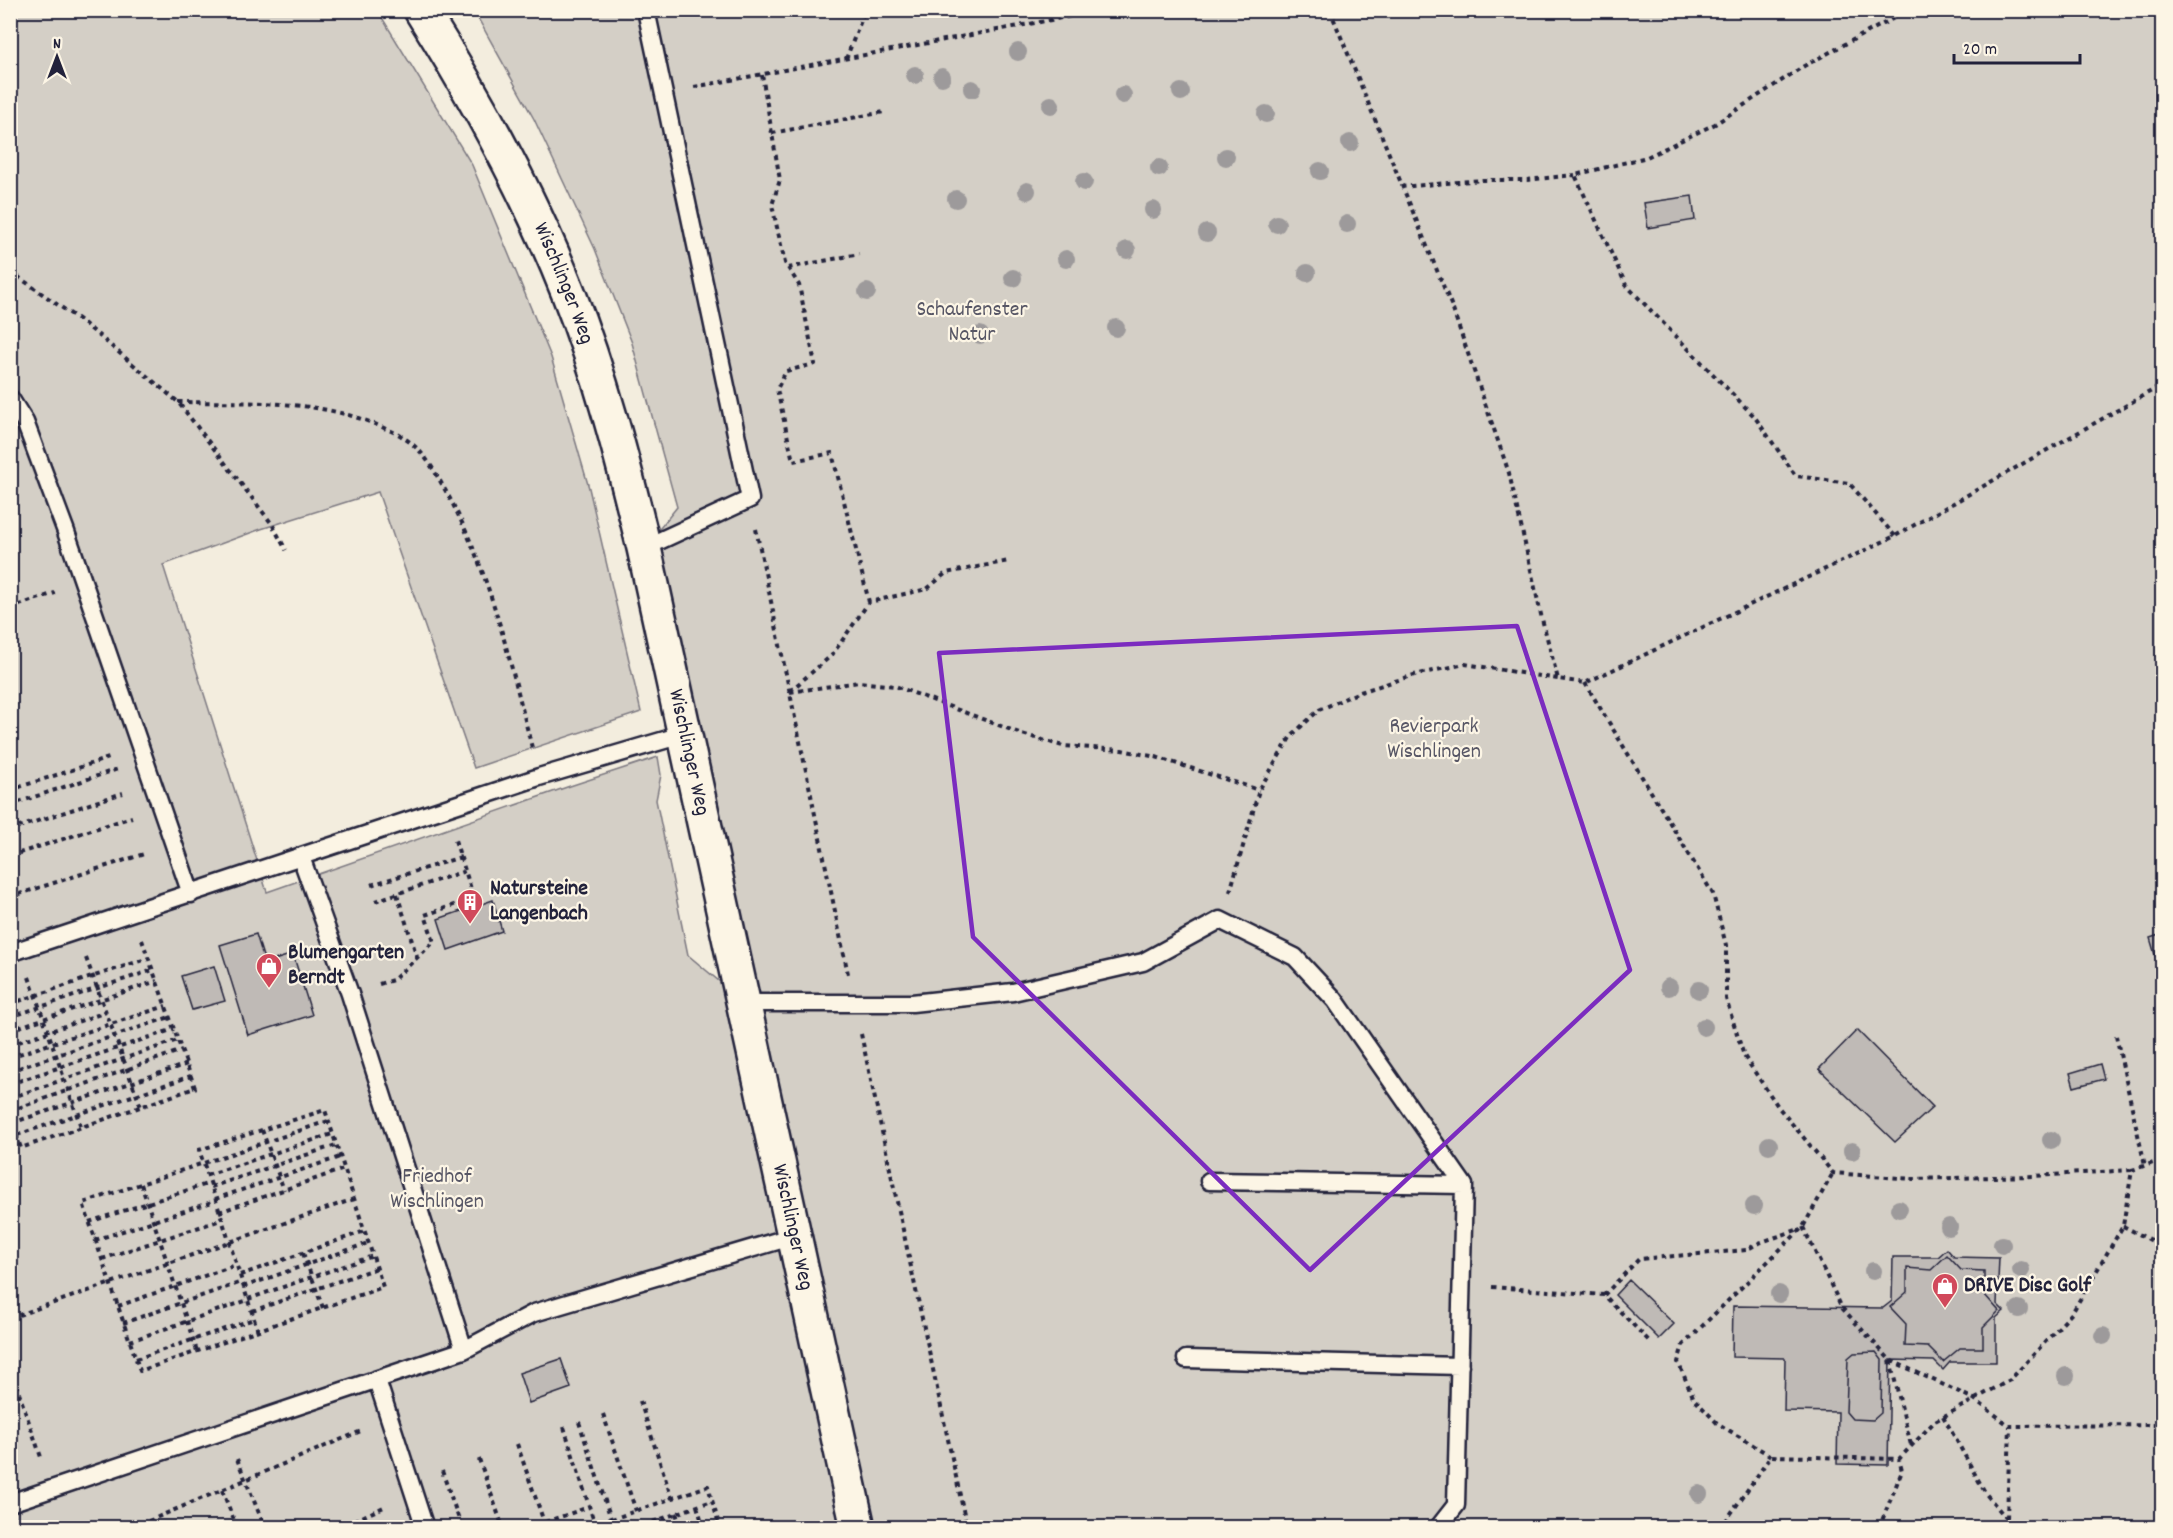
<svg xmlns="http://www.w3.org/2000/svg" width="2173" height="1538" font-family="Dekko,sans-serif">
<rect width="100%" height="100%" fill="#f3edde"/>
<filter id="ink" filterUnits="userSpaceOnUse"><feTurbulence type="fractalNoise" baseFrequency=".0167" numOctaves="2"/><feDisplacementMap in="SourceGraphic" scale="12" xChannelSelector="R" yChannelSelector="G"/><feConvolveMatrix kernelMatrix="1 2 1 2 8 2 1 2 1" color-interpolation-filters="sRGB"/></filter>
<g filter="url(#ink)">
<!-- green -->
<path fill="#d4cfc6" stroke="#7b7880" stroke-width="1.5" d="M10,11H378L472,165L551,357L589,488L641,712L474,768L378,492L261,529L163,565L267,892L570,786L658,757L661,775L656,800L688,955L744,1002L644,548L677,507L632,343L595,249L534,119L474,11H2162V1527H11Z"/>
<!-- building -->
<path fill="#bfbab6" stroke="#22223b" stroke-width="1.5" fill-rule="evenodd" d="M1692,196L1695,220L1648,228L1644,203Z
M493,900L502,931L448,950L438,919Z
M256,934L265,963L293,954L312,1015L248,1035L220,945Z
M2162,934V978L2150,938Z
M214,966L225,1001L192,1010L181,976Z
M1857,1030L1933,1107L1895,1142L1819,1069Z
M2100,1064L2104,1079L2074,1087L2070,1073Z
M1947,1249L1954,1257L1999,1258L1997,1304L2004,1311L1996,1318V1362H1950L1943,1370L1934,1361L1890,1360L1888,1465L1837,1464L1838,1412L1784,1411L1785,1358L1732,1357L1733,1306L1883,1308L1892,1301L1893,1257H1938ZM1947,1255L1961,1270L1984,1271V1294L1999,1311L1983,1327V1348H1960L1943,1362L1928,1347L1905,1346L1906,1324L1890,1307L1907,1292V1268L1931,1270ZM1876,1352L1882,1360L1881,1413L1873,1420L1852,1419L1846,1412L1848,1358L1854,1353Z
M1947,1255L1961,1270L1984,1271V1294L1999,1311L1983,1327V1348H1960L1943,1362L1928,1347L1905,1346L1906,1324L1890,1307L1907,1292V1268L1931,1270Z
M1629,1280L1674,1324L1659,1339L1615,1295Z
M1876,1352L1882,1360L1881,1413L1873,1420L1852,1419L1846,1412L1848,1358L1854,1353Z
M561,1359L571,1388L529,1403L519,1373Z"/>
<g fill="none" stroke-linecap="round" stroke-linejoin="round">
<!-- service casing -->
<g stroke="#22223b" stroke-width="21">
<path id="service" d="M10,398L25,422L65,529L191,894
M644,548L750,499L646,10
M301,857L350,994L464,1350
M10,953L539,777L685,734
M745,1003H912L1013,992L1143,962L1220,920L1295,957L1335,1000L1464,1185L1209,1181
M1186,1359L1460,1366
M377,1380L425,1528
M10,1503L464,1350L534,1313L794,1236
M1438,1528L1456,1505L1464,1185"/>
</g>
<!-- minor casing -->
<g stroke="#22223b" stroke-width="38">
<g id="minor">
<path id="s1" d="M421,10C478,101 529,193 568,292C601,375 623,461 644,548L858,1528"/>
</g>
</g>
<!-- path -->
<path stroke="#22223b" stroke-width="4" stroke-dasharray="4.5 4.5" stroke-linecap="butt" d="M1330,10L1452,307L1509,473L1542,619L1558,679L1585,683L1895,536L2162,385
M846,59L865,10
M762,75L780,180L772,205L785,263L799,285L815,364L786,371L777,389L793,461L832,453L869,602
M694,87L1104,10
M772,133L884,112
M1401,187L1482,180H1527L1575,175
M788,268L859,254
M10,271L85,324L178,402L272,524L286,550
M178,402C249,403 318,398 384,428C390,431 398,433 404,438C425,451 436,474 448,495C491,574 510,661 532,748
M756,529L848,974
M1895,536L1849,483L1796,476L1754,416L1626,285L1575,175L1647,157L1715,124L1804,66L1909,10
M10,608L55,593
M1585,683L1713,894L1726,945V999L1744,1056L1779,1108L1833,1173L1913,1179L2034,1176L2132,1170
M790,691L832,655L869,602L927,589L946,573L1009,561
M790,692L859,682L895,686L1022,734L1063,746L1122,750L1156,757L1259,790
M10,790L112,757
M10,805L118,769
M10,830L123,793
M10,856L132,817
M371,885L461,857
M1230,892L1259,790L1291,736L1319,710L1357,693L1414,675L1465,664L1558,679
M397,894L417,957
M10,897L144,854
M375,901L465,871
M86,958L141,1107
M29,977L81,1127
M379,984L393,980L434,942L425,915L474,898L454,837
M10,1004L149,958
M10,1017L153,970
M10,1030L157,981
M861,1034L967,1528
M2116,1036L2145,1166
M10,1045L106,1012
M10,1057L166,1006
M10,1071L170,1017
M10,1084L174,1029
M10,1098L178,1040
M10,1111L182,1050
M10,1118L21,1148L195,1088L142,940
M12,1123L187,1064
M262,1130L284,1190
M17,1135L191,1076
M10,1146L20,1143
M207,1175L332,1134
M141,1184L197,1351
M211,1187L336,1145
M215,1199L340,1157
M219,1212L344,1169
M89,1222L210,1183
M2123,1226L2162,1246
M1803,1227L1842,1308L1890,1360L1974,1399L2010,1426L2162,1425
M95,1240L215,1201
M303,1253L323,1308
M102,1259L221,1220
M240,1275L365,1231
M243,1287L368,1243
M1492,1287L1604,1295L1650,1342
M1604,1295L1639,1259L1746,1250L1759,1243L1799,1229
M248,1299L373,1256
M118,1306L236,1265
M252,1311L377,1268
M10,1318L354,1199
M123,1323L242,1282
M258,1331C238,1271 220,1210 199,1150L325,1110L383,1287L140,1371L83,1203C165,1176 246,1149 328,1121
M130,1341L248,1300
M136,1359L254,1319
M1890,1361L1911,1445
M10,1367L42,1460
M640,1401L672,1499
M603,1414L636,1511
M1943,1416L1986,1494L2007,1519
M579,1422L614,1528
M564,1427L596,1528
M517,1444L544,1522
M1771,1456L1717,1423L1694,1399L1678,1362L1683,1345L1803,1227L1833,1173
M237,1459L265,1528
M479,1459L503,1528
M442,1471L462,1528
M222,1490L237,1528
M697,1506L704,1528
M676,1513L681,1528
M664,1518L667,1528
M2007,1518L2010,1426
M132,1528L361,1431
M338,1528L386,1506
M528,1528L589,1507
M586,1528L708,1486L720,1528
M636,1528L712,1501
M1719,1528L1725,1522L1771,1456L1899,1459L1935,1421L2010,1380L2072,1313L2123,1226L2132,1170L2162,1160
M1879,1528L1902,1471L1899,1459"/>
<!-- service -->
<use href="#service" stroke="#fcf5e5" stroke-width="16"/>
<!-- minor -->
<use href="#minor" stroke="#fcf5e5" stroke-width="33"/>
</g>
<!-- trees -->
<g fill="#9d9a9b">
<circle cx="1018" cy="52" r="9"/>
<circle cx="915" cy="75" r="9"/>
<circle cx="942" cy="77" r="9"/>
<circle cx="972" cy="89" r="9"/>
<circle cx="1181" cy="92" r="9"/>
<circle cx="1123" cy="95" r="9"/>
<circle cx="1051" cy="105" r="9"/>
<circle cx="1266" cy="114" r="9"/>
<circle cx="1350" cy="143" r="9"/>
<circle cx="1226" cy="157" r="9"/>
<circle cx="1159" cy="168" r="9"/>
<circle cx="1320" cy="171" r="9"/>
<circle cx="1084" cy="182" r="9"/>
<circle cx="1027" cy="191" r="9"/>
<circle cx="956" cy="199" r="9"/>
<circle cx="1153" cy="210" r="9"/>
<circle cx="1277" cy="224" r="9"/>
<circle cx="1347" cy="224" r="9"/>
<circle cx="1207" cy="233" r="9"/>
<circle cx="1127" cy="250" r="9"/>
<circle cx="1066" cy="259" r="9"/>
<circle cx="1307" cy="273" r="9"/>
<circle cx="1013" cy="278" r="9"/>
<circle cx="867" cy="292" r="9"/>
<circle cx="1116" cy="328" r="9"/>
<circle cx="980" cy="335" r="9"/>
<circle cx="1669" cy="987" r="9"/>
<circle cx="1699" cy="990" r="9"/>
<circle cx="1704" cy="1027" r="9"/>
<circle cx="2051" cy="1140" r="9"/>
<circle cx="1769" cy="1145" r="9"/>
<circle cx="1852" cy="1151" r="9"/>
<circle cx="1754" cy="1206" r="9"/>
<circle cx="1899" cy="1209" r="9"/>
<circle cx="1949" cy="1227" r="9"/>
<circle cx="2002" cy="1245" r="9"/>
<circle cx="2021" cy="1270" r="9"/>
<circle cx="1873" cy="1271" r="9"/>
<circle cx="1779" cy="1294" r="9"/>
<circle cx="2019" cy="1309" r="9"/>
<circle cx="2103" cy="1336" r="9"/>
<circle cx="2066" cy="1376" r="9"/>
<circle cx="1699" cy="1494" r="9"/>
</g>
</g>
<!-- marked area -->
<path fill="none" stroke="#7b2cbf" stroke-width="4.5" stroke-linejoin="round" d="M1517,626L1630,970L1310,1270L973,937L939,653Z"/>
<!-- icons -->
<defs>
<g id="building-pin" transform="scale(1.35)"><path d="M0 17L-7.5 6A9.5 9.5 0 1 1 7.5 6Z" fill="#d1495b" stroke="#fcf5e5"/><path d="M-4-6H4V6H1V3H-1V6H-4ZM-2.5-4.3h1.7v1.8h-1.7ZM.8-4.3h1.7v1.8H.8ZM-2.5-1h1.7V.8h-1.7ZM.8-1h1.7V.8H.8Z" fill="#fff"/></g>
<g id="shop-pin" transform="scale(1.35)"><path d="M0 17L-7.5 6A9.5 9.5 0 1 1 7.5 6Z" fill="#d1495b" stroke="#fcf5e5"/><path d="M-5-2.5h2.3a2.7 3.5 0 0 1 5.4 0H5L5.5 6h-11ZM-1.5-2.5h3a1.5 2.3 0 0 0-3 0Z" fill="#fff"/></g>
</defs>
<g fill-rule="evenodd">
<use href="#building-pin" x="470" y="902"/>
<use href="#shop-pin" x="269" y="966"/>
<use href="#shop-pin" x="1945" y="1286"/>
</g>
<g text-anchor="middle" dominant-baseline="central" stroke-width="4.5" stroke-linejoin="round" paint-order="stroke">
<!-- street labels -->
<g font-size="22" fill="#22223b" stroke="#fcf5e5">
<text stroke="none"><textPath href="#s1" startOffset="309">Wischlinger Weg</textPath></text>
<text stroke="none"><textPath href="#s1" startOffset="795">Wischlinger Weg</textPath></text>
<text stroke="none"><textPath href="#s1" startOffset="1281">Wischlinger Weg</textPath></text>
</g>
<!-- park labels -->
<g font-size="22" fill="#575665" stroke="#fcf5e5">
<text x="972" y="310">Schaufenster<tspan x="972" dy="25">Natur</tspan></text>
<text x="1434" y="727">Revierpark<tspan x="1434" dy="25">Wischlingen</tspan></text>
<text x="437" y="1177">Friedhof<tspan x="437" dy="25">Wischlingen</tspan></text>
</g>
<!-- poi labels -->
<g font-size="22" font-weight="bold" fill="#22223b" stroke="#fcf5e5" text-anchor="start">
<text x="490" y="889">Natursteine<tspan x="490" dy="25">Langenbach</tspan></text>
<text x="288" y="953">Blumengarten<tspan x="288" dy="25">Berndt</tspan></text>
<text x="1964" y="1286">DRIVE Disc Golf</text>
</g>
</g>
<!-- margin -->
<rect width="2173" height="1538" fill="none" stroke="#fcf5e5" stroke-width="36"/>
<rect x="18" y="18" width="2137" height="1502" fill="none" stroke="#22223b" stroke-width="2" filter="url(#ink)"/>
<!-- north arrow -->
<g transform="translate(57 57)" stroke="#fcf5e5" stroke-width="4.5" paint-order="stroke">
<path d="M0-4.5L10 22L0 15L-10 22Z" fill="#22223b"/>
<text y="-9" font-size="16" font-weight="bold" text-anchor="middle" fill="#22223b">N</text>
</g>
<!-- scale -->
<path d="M1954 54v9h126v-9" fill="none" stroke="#22223b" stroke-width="3"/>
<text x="1963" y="54" font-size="18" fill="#22223b" stroke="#fcf5e5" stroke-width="4.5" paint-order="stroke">20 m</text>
</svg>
